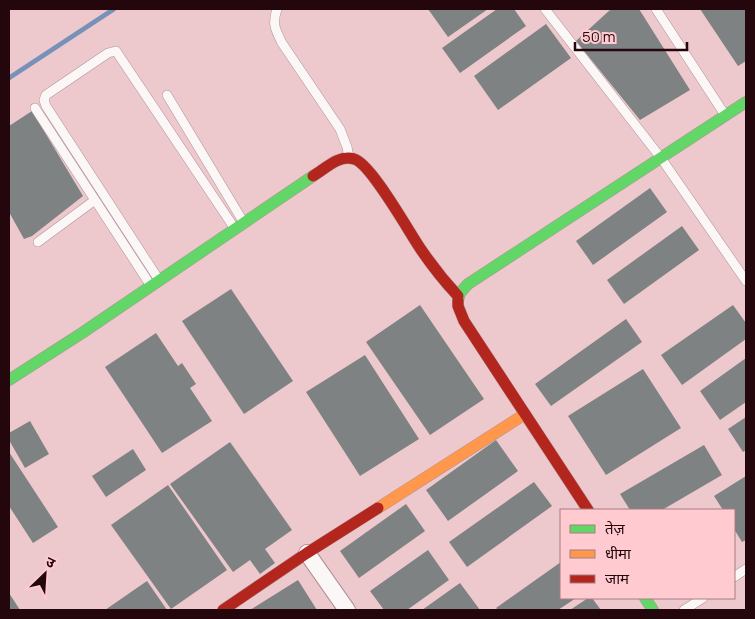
<svg xmlns="http://www.w3.org/2000/svg" width="755" height="619" font-family="Manrope,'Noto Sans Devanagari',sans-serif">
<rect width="100%" height="100%" fill="#edc8cc"/>
<g fill="none" stroke-linecap="round" stroke-linejoin="round">
<!-- stream -->
<path stroke="#7791b8" stroke-width="4.5" d="M9,78L114,9"/>
</g>
<!-- building -->
<path fill="#7e8283" d="M428,9H488L448,37Z
M497,9H514L526,26L460,73L442,48Z
M611,9H639L690,90L640,120L576,41Z
M700,9H746V61L738,66Z
M546,24L571,58L498,110L474,76Z
M32,111L83,196L32,236L24,239L9,212V126Z
M650,188L667,212L593,265L576,241Z
M682,226L699,250L624,304L607,280Z
M231,289L293,381L244,414L182,321Z
M420,305L484,399L430,435L366,342Z
M733,305L746,323V339L682,385L661,355Z
M626,319L642,342L551,406L535,384Z
M156,333L178,366L182,363L196,384L190,388L212,421L162,453L105,367Z
M365,355L419,439L360,476L306,392Z
M746,358V402L720,420L700,391Z
M643,369L681,428L606,475L568,416Z
M746,417V450L743,452L728,429Z
M30,421L49,454L25,468L9,440V433Z
M496,440L518,471L448,521L426,490Z
M230,442L292,530L265,549L275,563L260,574L250,560L233,572L170,484Z
M704,445L722,475L662,510H630L620,494Z
M133,449L146,470L106,497L92,476Z
M9,452L58,527L33,543L9,506Z
M746,476V540L742,542L734,529V510H723L714,496Z
M534,482L552,506L467,567L449,542Z
M168,485L227,570L171,609L111,525Z
M406,504L425,531L359,578L340,551Z
M428,550L449,580L407,610H384L370,591Z
M561,562V598H576L558,610H498L496,608Z
M298,580L317,610H250Z
M147,581L167,610H105Z
M460,583L480,610H422Z
M9,593L20,610H9Z
M588,598H592L601,610H570Z"/>
<g fill="none" stroke-linecap="round" stroke-linejoin="round">
<!-- lane casing -->
<g stroke="#b09296" stroke-width="10">
<path id="lane" d="M277,9C272,24 275,29 282,43L340,129L347,147L349,157
M545,9L661,158L746,281
M656,9L725,115
M167,95L244,223
M35,108L151,286
M38,242L95,200
M159,280L46,106L44,100L46,95L108,53L116,51L235,229
M734,577L746,569
M684,610L703,598"/>
</g>
<!-- street casing -->
<g stroke="#b09296" stroke-width="18">
<path id="street" d="M307,553L347,610"/>
</g>
<!-- fast casing -->
<g stroke="#b09296" stroke-width="12">
<path id="fast" d="M458,300L460,293L468,284L746,102
M9,380L82,333L313,176
M645,598L653,610"/>
</g>
<!-- slow casing -->
<g stroke="#b09296" stroke-width="12">
<path id="slow" d="M378,508L525,414"/>
</g>
<!-- jam casing -->
<g stroke="#b09296" stroke-width="12">
<path id="jam" d="M313,176C325,169 339,154 354,159C371,163 410,234 422,251C433,267 445,282 458,296
M458,300V306L464,321L588,510
M223,610L307,553L378,508"/>
</g>
<!-- lane -->
<use href="#lane" stroke="#fcf7f7" stroke-width="9"/>
<!-- street -->
<use href="#street" stroke="#fcf7f7" stroke-width="16"/>
<!-- fast -->
<use href="#fast" stroke="#63d668" stroke-width="11"/>
<!-- slow -->
<use href="#slow" stroke="#ff974d" stroke-width="11"/>
<!-- jam -->
<use href="#jam" stroke="#b3261e" stroke-width="11"/>
</g>
<!-- border -->
<rect width="755" height="619" fill="none" stroke="#23070c" stroke-width="20"/>
<!-- legend -->
<rect x="560" y="509" width="175" height="90" fill="#ffcbd1" stroke="#a77d82"/>
<rect x="570" y="525" width="25" height="8" fill="#63d668" stroke="#a77d82"/>
<text x="605" y="534" font-size="15" fill="#23070c">तेज़</text>
<rect x="570" y="550" width="25" height="8" fill="#ff974d" stroke="#a77d82"/>
<text x="605" y="559" font-size="15" fill="#23070c">धीमा</text>
<rect x="570" y="575" width="25" height="8" fill="#b3261e" stroke="#a77d82"/>
<text x="605" y="584" font-size="15" fill="#23070c">जाम</text>
<!-- north arrow -->
<g transform="translate(45 574) rotate(25)" stroke="#ffcbd1" stroke-width="4" paint-order="stroke">
<path d="M0-4L9 19L0 12L-9 19Z" fill="#23070c"/>
<text y="-8" font-size="14" font-weight="bold" text-anchor="middle" fill="#23070c">उ</text>
</g>
<!-- scale -->
<path d="M575 42v8h112v-8" fill="none" stroke="#23070c" stroke-width="2.5"/>
<text x="582" y="42" font-size="15" fill="#23070c" stroke="#ffcbd1" stroke-width="4" paint-order="stroke">50 m</text>
</svg>
